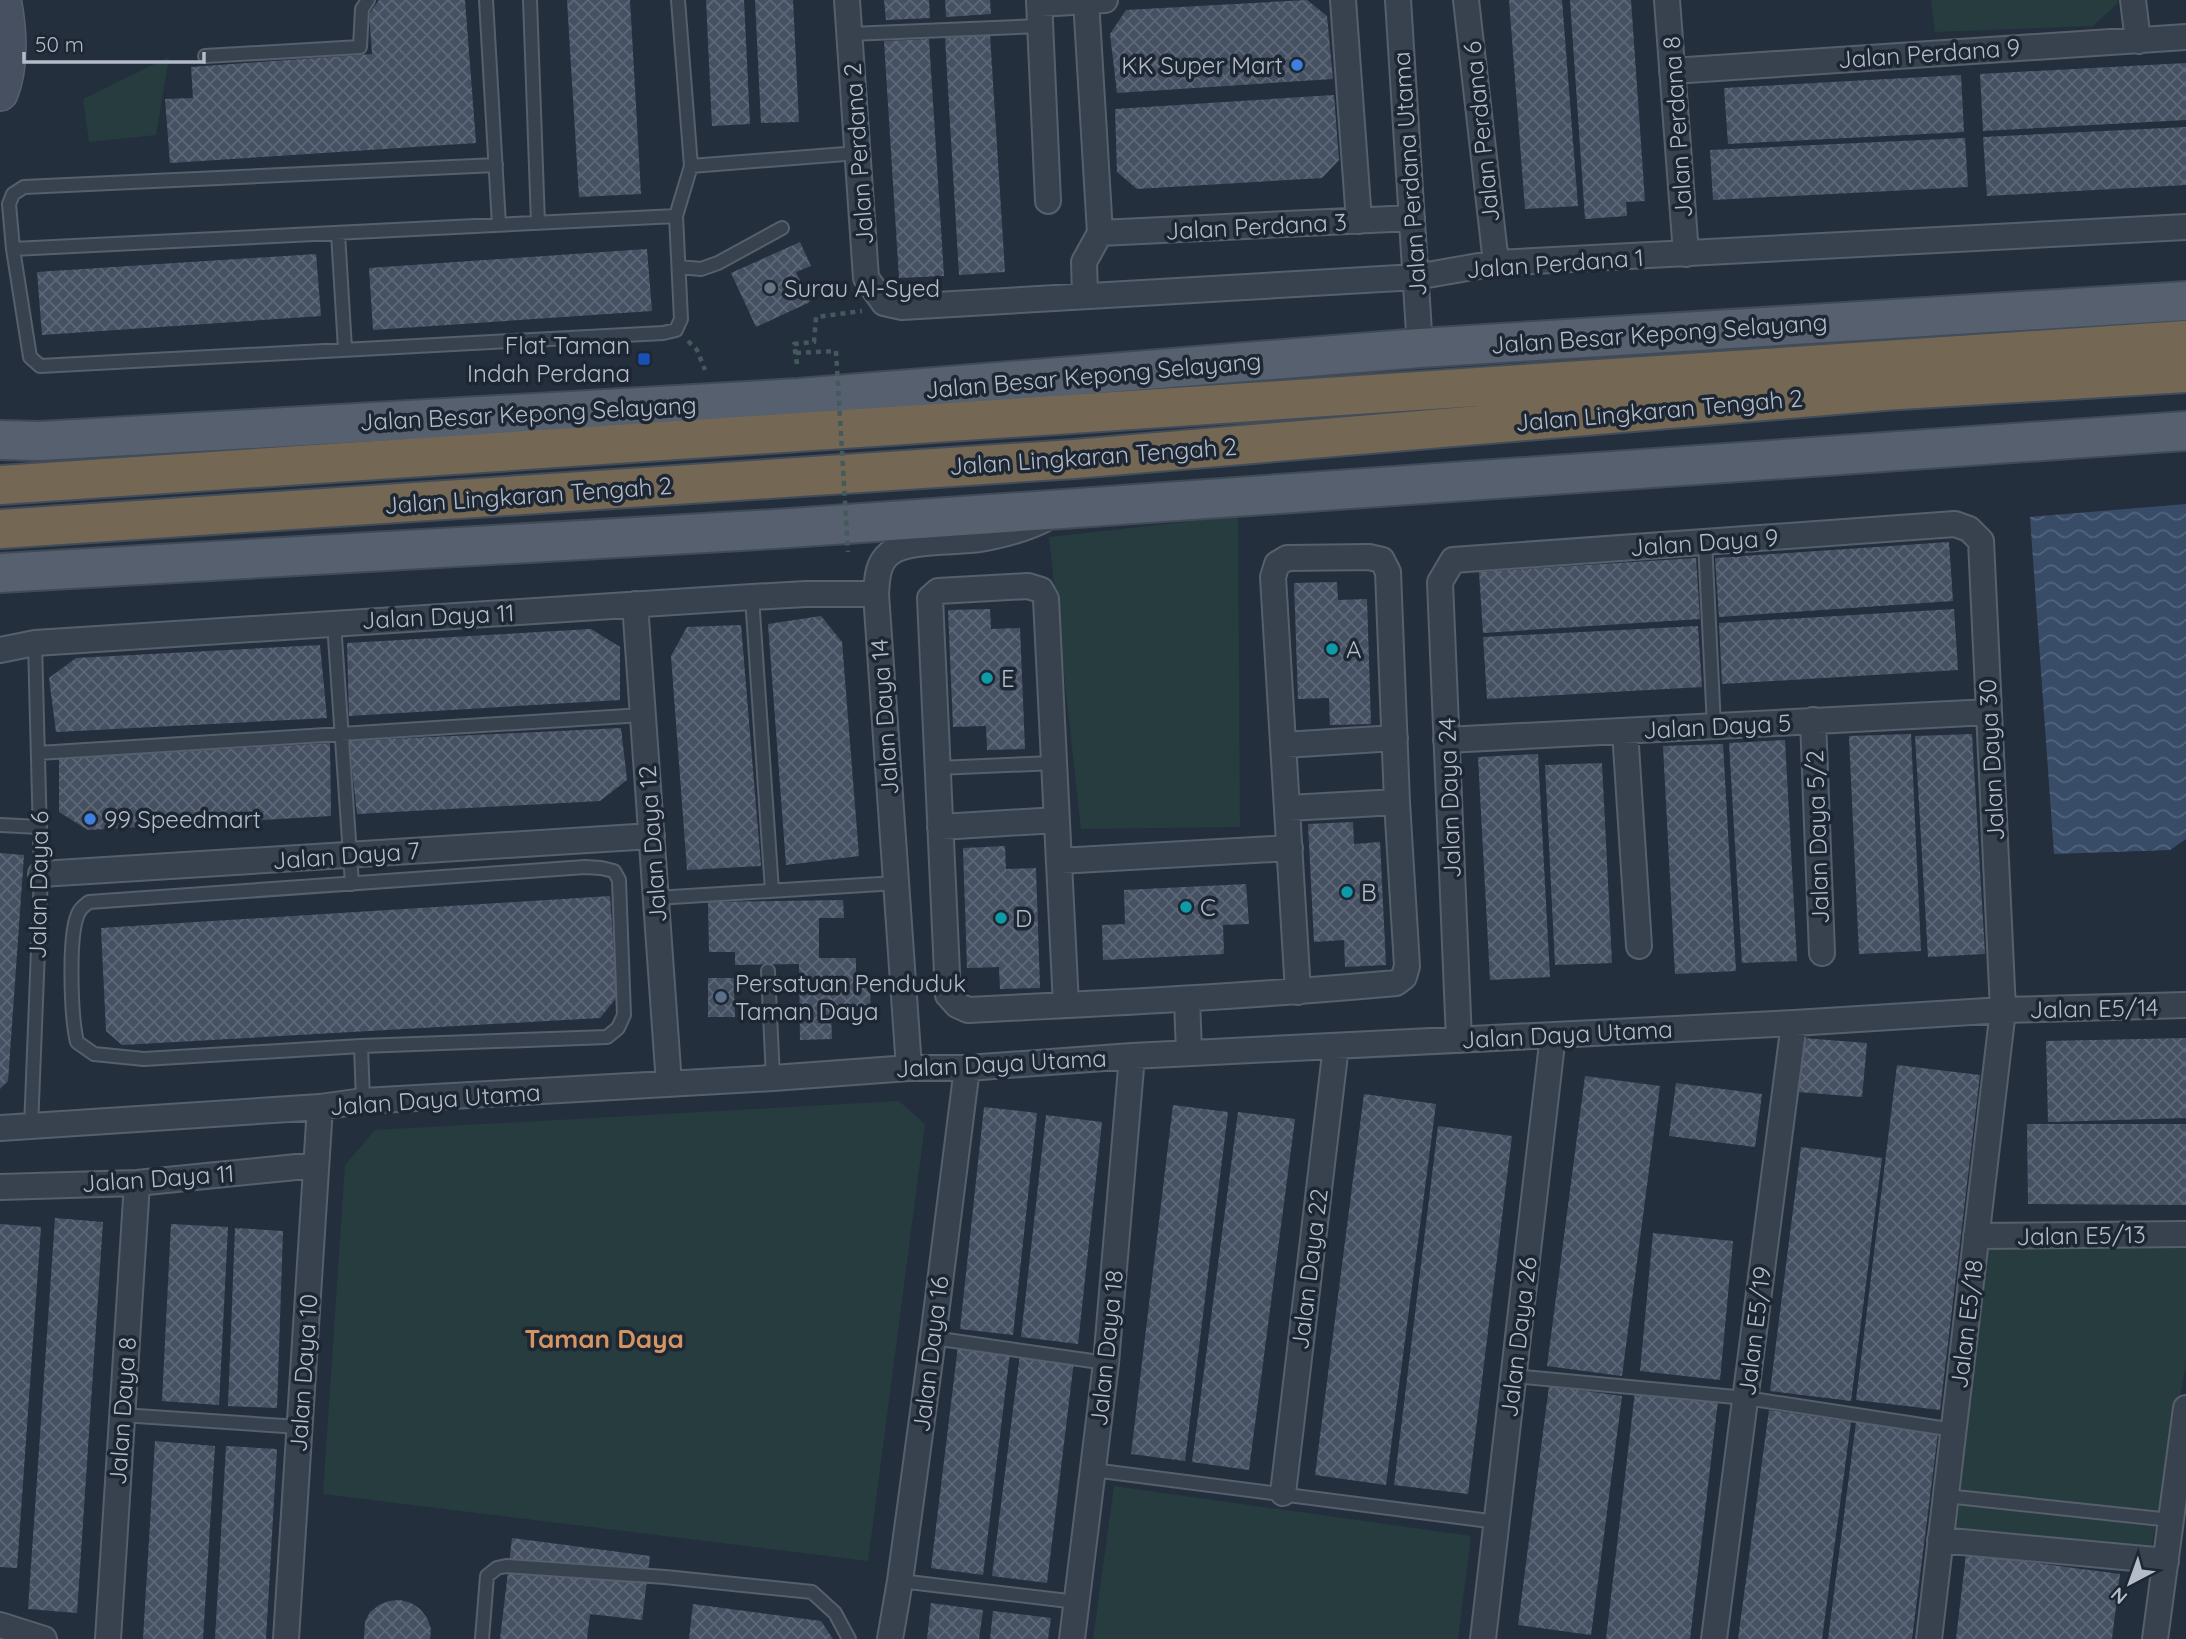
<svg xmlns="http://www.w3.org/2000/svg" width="2186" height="1639" font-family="Quicksand,sans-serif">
<defs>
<pattern id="water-waves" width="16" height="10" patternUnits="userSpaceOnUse" patternTransform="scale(1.75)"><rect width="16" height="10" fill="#394c67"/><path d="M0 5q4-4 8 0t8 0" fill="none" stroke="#53647b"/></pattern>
<pattern id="building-cross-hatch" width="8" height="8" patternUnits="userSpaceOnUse" patternTransform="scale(1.75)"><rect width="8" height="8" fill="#455162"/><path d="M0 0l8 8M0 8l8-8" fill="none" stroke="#5d6877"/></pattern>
</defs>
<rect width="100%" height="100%" fill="#242f3e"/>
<!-- green -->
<path fill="#263c3f" d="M1931,0H2118V3L2093,26L1935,32Z
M169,57L156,135L89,142L83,99Z
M1238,516L1240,827L1081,829L1049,537Z
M899,1101L925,1124L868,1561L323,1494L345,1165L375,1130Z
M2163,1234L2186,1248V1364L2149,1560L1942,1526L1976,1236Z
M1114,1486L1471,1536L1458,1639H1093Z"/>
<!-- water -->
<path fill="url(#water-waves)" d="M2186,504V839L2170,850L2054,854L2030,517Z"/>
<!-- building -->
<path fill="url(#building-cross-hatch)" d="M379,0H465L476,143L170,163L165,99L193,98L191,67L372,54L369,14Z
M567,0H630L641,194L579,197Z
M706,0H744L750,124L712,126Z
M755,0H793L799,122L761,123Z
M884,0H929L930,18L886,20Z
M945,0H990L991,14L946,17Z
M1307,0L1327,16L1333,79L1117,93L1110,34L1126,10Z
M1509,0H1562L1578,206L1525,209Z
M1570,0H1631L1645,201L1626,202L1627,216L1585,219Z
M990,35L1005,272L959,275L945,38Z
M929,39L944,276L899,278L884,41Z
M2186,63V120L1983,131L1980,74Z
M1961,75L1964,132L1728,144L1724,88Z
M1334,95L1339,160L1322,178L1137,189L1117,172L1115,109Z
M2186,127V185L1987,196L1983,137Z
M1965,138L1968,187L1713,200L1710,150Z
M800,242L811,266L796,272L810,302L756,327L731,273Z
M647,249L652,311L373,330L369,268Z
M316,254L321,316L42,335L37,272Z
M1949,542L1953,601L1719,617L1715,558Z
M1696,558L1700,619L1483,633L1479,572Z
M1337,582L1338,600L1367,599L1371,724L1330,725L1329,698L1298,699L1294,583Z
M990,609L991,629L1020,628L1025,749L987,750L986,726L953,727L948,610Z
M1954,609L1958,670L1722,684L1719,623Z
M821,616L842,642L859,856L786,865L768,624Z
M741,625L761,866L687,870L671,656L687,627Z
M1698,626L1702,687L1487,699L1483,637Z
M591,629L620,647V700L349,716L347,643Z
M320,645L327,718L56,732L49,678L76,658Z
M621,728L627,780L600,801L357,814L349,741Z
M1911,734L1921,951L1859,954L1849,736Z
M1972,734L1985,954L1928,957L1915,736Z
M1785,740L1797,961L1742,963L1729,743Z
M330,743L331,816L88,830L59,812V759Z
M1723,744L1736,971L1675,974L1663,746Z
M1538,754L1550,977L1490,980L1478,757Z
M1602,763L1612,963L1555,965L1545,765Z
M1353,822L1354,844L1380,842L1386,965L1345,967L1344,940L1314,942L1308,824Z
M1005,846L1006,869L1036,868L1040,988L1000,989L999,967L967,968L963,848Z
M0,853L24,855L8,1081L0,1089Z
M1246,884L1249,924L1223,925L1224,954L1103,960L1102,925L1125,924L1124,890Z
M610,896L617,997L600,1018L122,1045L106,1031L101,928Z
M843,900L844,918H819V958H856V988H870L871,1013H831L832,1039L800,1040L799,964L735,965V952H709L708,902Z
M708,978H734L735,1017H708Z
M1803,1038L1867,1043L1862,1097L1798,1092Z
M2186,1038V1118L2048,1122L2046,1041Z
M1897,1065L1980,1075L1940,1410L1856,1400Z
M1585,1076L1660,1086L1622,1376L1547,1366Z
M1676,1083L1762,1094L1755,1147L1669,1136Z
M1364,1094L1436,1104L1386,1485L1315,1475Z
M1173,1105L1228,1112L1185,1461L1131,1454Z
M984,1107L1037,1113L1013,1335L960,1329Z
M1238,1112L1295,1119L1249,1470L1192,1462Z
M1046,1115L1102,1122L1078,1344L1021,1337Z
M2027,1124H2186V1205L2028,1204Z
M1438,1126L1512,1136L1468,1494L1394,1485Z
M1801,1147L1882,1158L1851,1401L1770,1391Z
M55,1218L103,1222L77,1613L28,1609Z
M0,1224L41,1227L17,1568L0,1567Z
M171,1224L228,1227L219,1405L162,1401Z
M235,1228L283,1231L277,1408L228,1406Z
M1653,1233L1733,1241L1720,1380L1640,1371Z
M958,1346L1010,1353L983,1575L931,1568Z
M1020,1354L1074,1361L1047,1583L992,1576Z
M1549,1386L1622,1396L1591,1635L1518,1625Z
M1635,1391L1718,1401L1690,1639H1606Z
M1769,1410L1851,1422L1822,1639H1738Z
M1856,1422L1938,1433L1912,1639H1828Z
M155,1441L215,1446L203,1639H143Z
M226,1446L277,1449L266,1639H215Z
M512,1538L650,1556L642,1620L590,1614L587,1639H500Z
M1966,1554L2120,1574L2112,1639H1956Z
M400,1600L411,1603L420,1609L427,1618L431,1629L430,1639H364L365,1622L370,1612L379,1605L389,1601Z
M931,1603L983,1610L979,1639H927Z
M693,1604L821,1621L833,1639H689Z
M993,1611L1051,1618L1048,1639H990Z"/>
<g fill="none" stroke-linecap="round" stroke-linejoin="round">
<!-- lane casing -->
<g stroke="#565f6c" stroke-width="16">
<path id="lane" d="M486,0L499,225
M530,0L538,223
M850,34L1040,26
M205,56L360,47L362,9L368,0
M691,166L858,153
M676,216L13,249L30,357L40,366L663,333L676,330L681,319L676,216L691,166L678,0
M338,233L345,349
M13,249L9,204L13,194L24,187L496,165
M679,267L701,269L718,263L782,228
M1705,542L1714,726
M752,597L772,891
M334,623L352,884
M38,753L643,715
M937,768L1054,763
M0,825L40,827
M585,867L601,868L614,871L619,880L624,1015L618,1028L607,1037L361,1046L144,1059L94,1054L77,1042C71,1017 68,936 78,914C80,908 84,906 89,902Z
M656,898L896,883
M768,971L773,1078
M361,1046L363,1101
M31,1128L41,874L35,643
M933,1338L1106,1363
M1514,1376L1746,1398L1954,1430
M122,1415L299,1427
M1093,1470L1497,1522
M1946,1496L2171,1520
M900,1581L1077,1602
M482,1639L487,1576L497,1568L506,1566L665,1577L812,1592L835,1613L849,1639"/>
</g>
<!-- street casing -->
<g stroke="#565f6c" stroke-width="28">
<path id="street" d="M847,0L866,278L884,303L902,307L1416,277L1496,263L2186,227
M1039,0L1048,201
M1343,0L1359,221
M1398,0L1420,348
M1466,0L1496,263
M1667,0L1686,254
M2133,0L2138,41
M1039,4L1105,0
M1672,71L2186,37
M1100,233L1412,218
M1085,296L1084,262L1100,233L1086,0
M635,604L669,1084
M0,650L35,643L752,597L806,594H876
M1813,720L1822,953
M1625,731L1639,946
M1446,740L1989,712
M1284,745L1395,738
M1288,808L1397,802
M940,827L1057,820
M1059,861L1290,848
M41,874L652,836
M1187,999L1189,1053
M1066,1005L1046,599L1041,590L1028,586L938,591L930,598L948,995L957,1005L968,1010C1111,1003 1253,996 1396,983L1404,977L1407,966L1397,802L1388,572L1382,560L1369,557L1287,558L1277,564L1273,577L1298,992
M1459,1040L1440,582L1453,560L1955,524L1969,529L1981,541L2003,1010L1929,1639
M909,1068L876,594C877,580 877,564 889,554C906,539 956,543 980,539C1003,535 1023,530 1043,520
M0,1128L320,1107L363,1101L773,1078L909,1068H967L1132,1056L1794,1023L2003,1010L2186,1005
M0,1187L137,1183L316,1165
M1976,1236L2186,1234
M1283,1493L1336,1046
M1940,1540L2166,1561
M0,1625L44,1639
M108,1639L137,1183
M286,1639L320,1107
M890,1639L900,1581L933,1338L967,1068
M1072,1639L1106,1363L1132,1056
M1483,1639L1553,1035
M1714,1639L1794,1023
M2155,1639L2186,1408"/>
</g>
<!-- secondary casing -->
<g stroke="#565f6c" stroke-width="38">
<path id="secondary" d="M0,93C11,66 9,29 3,0"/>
</g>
<!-- primary casing -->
<g stroke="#414a57" stroke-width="42">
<path id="primary" d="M0,440L40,441L799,398L1420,348L2186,301
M0,573L775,529L2186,431"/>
</g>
<!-- highway casing -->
<g stroke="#434c59" stroke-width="42">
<path id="highway" d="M0,485L2186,340
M0,529L1074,459L1883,391L2186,373"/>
</g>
<!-- path -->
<path stroke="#44595c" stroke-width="4.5" stroke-dasharray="5 5" stroke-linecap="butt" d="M688,341L697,350L705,370
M796,353L836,351
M797,364L794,344L814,342L816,317L862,311"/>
<!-- lane -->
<use href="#lane" stroke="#38414e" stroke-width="12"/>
<!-- street -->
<use href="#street" stroke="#38414e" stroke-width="24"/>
<!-- secondary -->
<use href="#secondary" stroke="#465061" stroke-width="35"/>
<!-- primary -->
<use href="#primary" stroke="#56606e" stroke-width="38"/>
<!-- highway -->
<use href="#highway" stroke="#746855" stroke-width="38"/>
<!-- path-bridge -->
<path stroke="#44595c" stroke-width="4.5" stroke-dasharray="5 5" stroke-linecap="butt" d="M836,351L848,552"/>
</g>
<!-- markers -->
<g fill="#3f7fe0" stroke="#1d2633" stroke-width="2.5">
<circle cx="1297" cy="65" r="7"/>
<circle cx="90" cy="819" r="7"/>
</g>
<circle fill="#6b7280" stroke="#1d2633" stroke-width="2.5" cx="770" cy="288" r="7"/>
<rect fill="#1a4fb4" stroke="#1d2633" stroke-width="2.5" x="637" y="352" width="14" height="14" rx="3.5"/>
<g fill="#0f9aa8" stroke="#1d2633" stroke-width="2.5">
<circle cx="1332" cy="649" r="7"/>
<circle cx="987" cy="678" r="7"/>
<circle cx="1347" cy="892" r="7"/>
<circle cx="1186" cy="907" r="7"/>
<circle cx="1001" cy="918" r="7"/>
</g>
<circle fill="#5c6f8a" stroke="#1d2633" stroke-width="2.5" cx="721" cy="997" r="7"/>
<g text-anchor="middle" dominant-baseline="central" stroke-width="7" stroke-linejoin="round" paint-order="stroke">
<!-- street labels -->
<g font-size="24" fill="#b4bcc9" stroke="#1d2633">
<text transform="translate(1929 53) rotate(-4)">Jalan Perdana 9</text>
<text transform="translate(1677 127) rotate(-94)">Jalan Perdana 8</text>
<text transform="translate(1481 132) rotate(-96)">Jalan Perdana 6</text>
<text transform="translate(858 154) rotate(-94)">Jalan Perdana 2</text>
<text transform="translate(1409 174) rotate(-94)">Jalan Perdana Utama</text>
<text transform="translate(1256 226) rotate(-3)">Jalan Perdana 3</text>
<text transform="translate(1555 263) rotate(-4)">Jalan Perdana 1</text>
<text transform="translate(1659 333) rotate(-4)">Jalan Besar Kepong Selayang</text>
<text transform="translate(1093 375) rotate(-5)">Jalan Besar Kepong Selayang</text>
<text transform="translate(1659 410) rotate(-5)">Jalan Lingkaran Tengah 2</text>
<text transform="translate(528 413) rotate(-3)">Jalan Besar Kepong Selayang</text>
<text transform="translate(1093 456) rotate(-4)">Jalan Lingkaran Tengah 2</text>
<text transform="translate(528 495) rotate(-4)">Jalan Lingkaran Tengah 2</text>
<text transform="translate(1704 542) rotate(-4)">Jalan Daya 9</text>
<text transform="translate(438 616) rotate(-3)">Jalan Daya 11</text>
<text transform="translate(884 717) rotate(-94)">Jalan Daya 14</text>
<text transform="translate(1717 726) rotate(-3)">Jalan Daya 5</text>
<text transform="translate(1991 760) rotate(-93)">Jalan Daya 30</text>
<text transform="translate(1449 798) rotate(-92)">Jalan Daya 24</text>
<text transform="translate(1817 837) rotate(-92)">Jalan Daya 5/2</text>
<text transform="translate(652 844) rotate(-94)">Jalan Daya 12</text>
<text transform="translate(346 855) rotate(-4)">Jalan Daya 7</text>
<text transform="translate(38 885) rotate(-89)">Jalan Daya 6</text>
<text transform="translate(2094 1008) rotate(-1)">Jalan E5/14</text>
<text transform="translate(1567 1034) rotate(-3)">Jalan Daya Utama</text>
<text transform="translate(1001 1063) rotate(-3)">Jalan Daya Utama</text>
<text transform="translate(435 1099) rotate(-4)">Jalan Daya Utama</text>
<text transform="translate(158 1178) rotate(-4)">Jalan Daya 11</text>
<text transform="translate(2081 1235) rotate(-1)">Jalan E5/13</text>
<text transform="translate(1309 1269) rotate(-83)">Jalan Daya 22</text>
<text transform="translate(1966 1324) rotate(-83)">Jalan E5/18</text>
<text transform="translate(1754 1331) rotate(-83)">Jalan E5/19</text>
<text transform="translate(1518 1337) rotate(-83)">Jalan Daya 26</text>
<text transform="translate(1106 1348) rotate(-84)">Jalan Daya 18</text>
<text transform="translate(930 1354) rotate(-83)">Jalan Daya 16</text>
<text transform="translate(303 1373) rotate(-86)">Jalan Daya 10</text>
<text transform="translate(122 1411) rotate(-86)">Jalan Daya 8</text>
</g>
<!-- poi labels -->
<g font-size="24" fill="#b4bcc9" stroke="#1d2633" text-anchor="start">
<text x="1283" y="65" text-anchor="end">KK Super Mart</text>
<text x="784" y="288">Surau Al-Syed</text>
<text x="630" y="345" text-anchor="end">Flat Taman<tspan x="630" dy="28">Indah Perdana</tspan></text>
<text x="1346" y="649">A</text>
<text x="1001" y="678">E</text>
<text x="104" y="819">99 Speedmart</text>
<text x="1361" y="892">B</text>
<text x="1200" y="907">C</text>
<text x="1015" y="918">D</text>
<text x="735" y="983">Persatuan Penduduk<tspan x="735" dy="28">Taman Daya</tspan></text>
</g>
<!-- neighbourhood labels -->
<g font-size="26" font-weight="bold" fill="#d59563" stroke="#1d2633">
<text x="604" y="1338">Taman Daya</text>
</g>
</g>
<!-- north arrow -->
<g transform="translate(2130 1583) rotate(221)" stroke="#1d2633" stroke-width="5" paint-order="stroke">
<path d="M0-5L12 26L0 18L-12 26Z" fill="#b4bcc9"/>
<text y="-10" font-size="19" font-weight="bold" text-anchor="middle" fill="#b4bcc9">N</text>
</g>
<!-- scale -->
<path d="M24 52v10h180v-10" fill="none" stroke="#b4bcc9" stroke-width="3.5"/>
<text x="35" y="52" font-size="21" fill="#b4bcc9" stroke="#1d2633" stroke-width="5" paint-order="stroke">50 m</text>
</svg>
